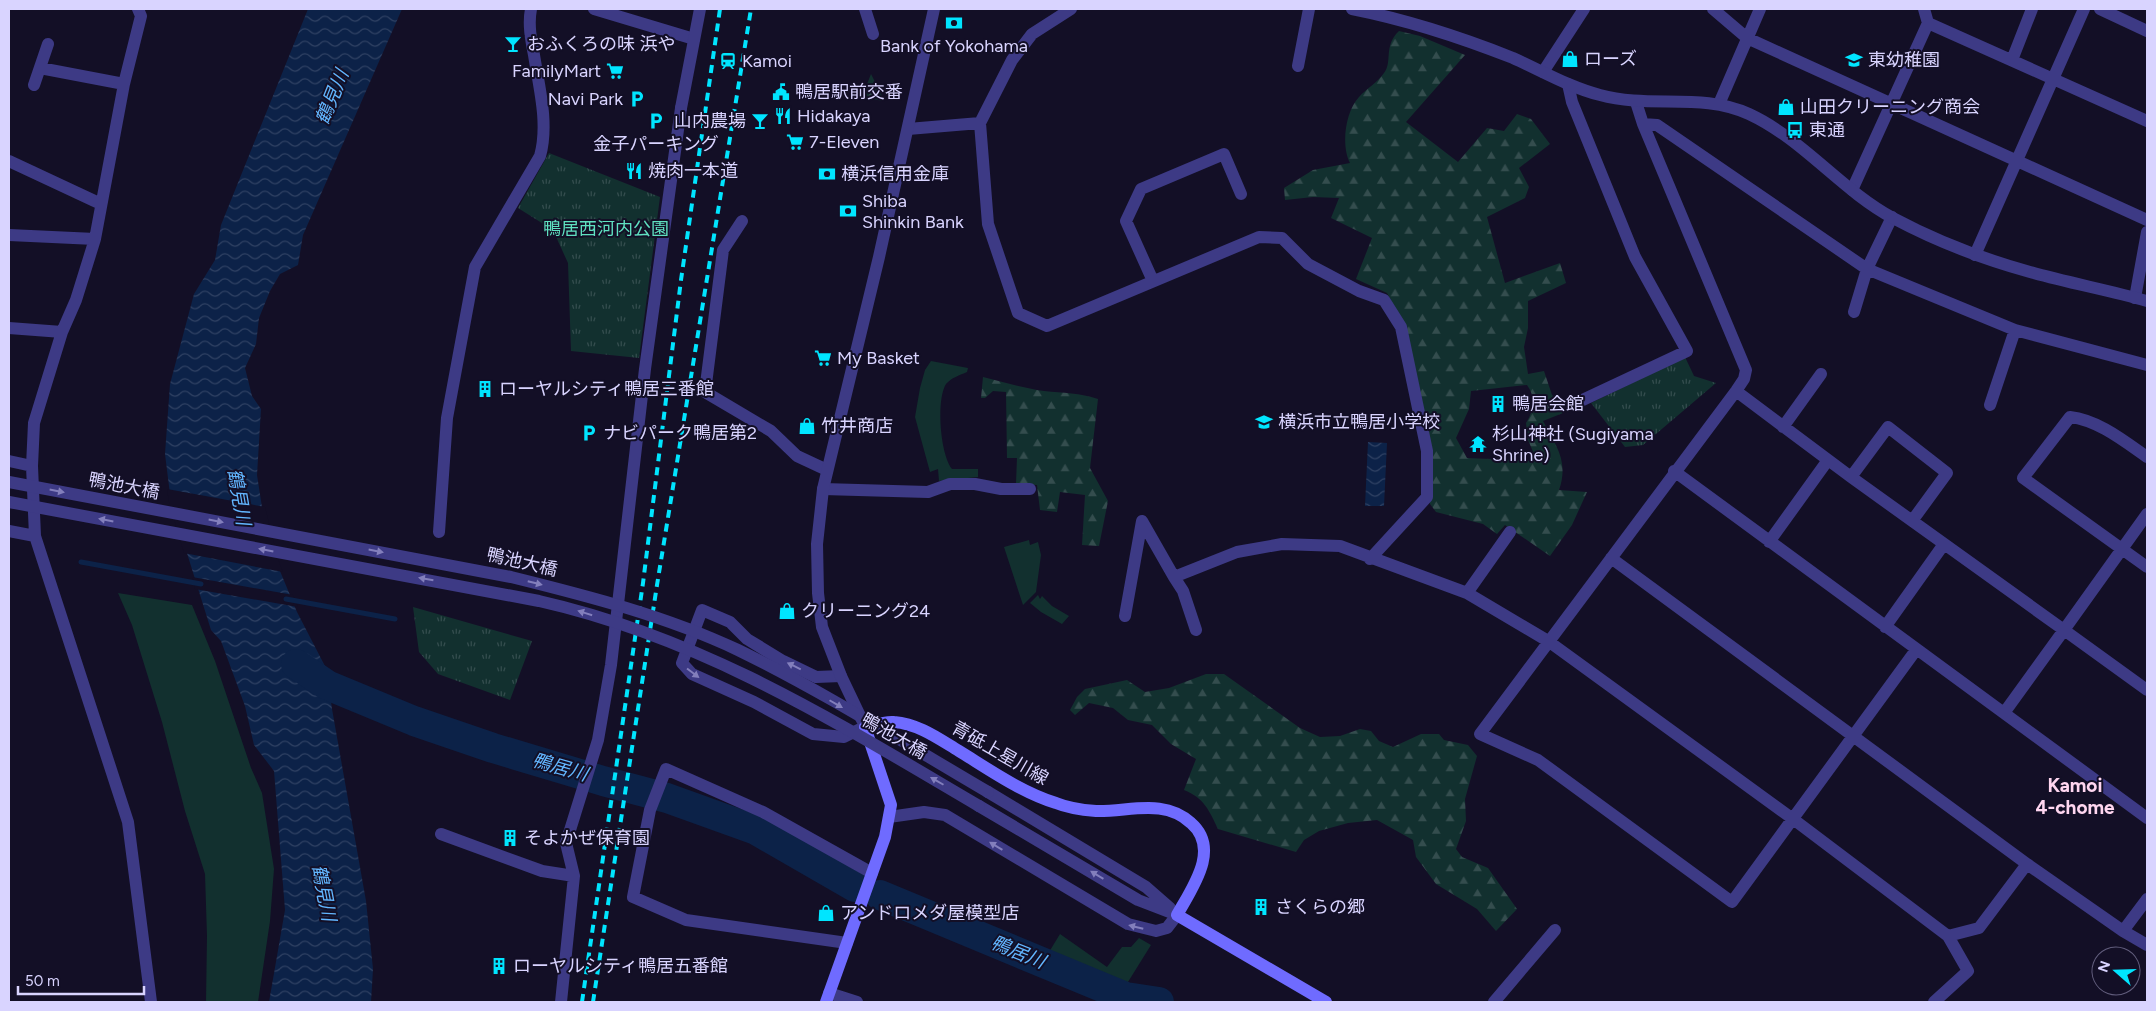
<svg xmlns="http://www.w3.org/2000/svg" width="2156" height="1011" font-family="Figtree,'Noto Sans JP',sans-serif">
<defs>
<pattern id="forest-firs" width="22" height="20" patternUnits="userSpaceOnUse" patternTransform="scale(1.25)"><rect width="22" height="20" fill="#12302f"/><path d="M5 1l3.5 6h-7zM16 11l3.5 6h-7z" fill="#344d4e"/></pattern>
<pattern id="park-tufts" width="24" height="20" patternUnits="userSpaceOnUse" patternTransform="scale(1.25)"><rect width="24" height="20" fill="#12302f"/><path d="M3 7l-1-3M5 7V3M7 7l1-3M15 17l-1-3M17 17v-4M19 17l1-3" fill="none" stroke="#344d4e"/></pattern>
<pattern id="water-waves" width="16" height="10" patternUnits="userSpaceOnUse" patternTransform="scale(1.25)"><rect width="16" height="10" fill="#0c2248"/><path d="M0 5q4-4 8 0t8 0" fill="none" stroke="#2f4163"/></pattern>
</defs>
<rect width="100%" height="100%" fill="#130f26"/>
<!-- green -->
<path fill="#12302f" d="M931,361L968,368L967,372C960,375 951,378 946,384C936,400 940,454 952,469H978V477L939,481L938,469L930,472L915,417L920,388L925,370Z
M1029,540L1030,545L1038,542L1041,555L1036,592L1023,605L1004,547Z
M118,593L192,605L215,661L251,768L262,793L274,869L270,921L258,1002H206L207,936L205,874L185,811L162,722L132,625Z
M1038,595L1040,599L1042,596L1052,606L1069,616L1062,624L1041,612L1030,603Z
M1060,934L1107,967L1122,947H1131L1139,938L1151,945L1123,990L1046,957Z"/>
<!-- forest -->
<path fill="url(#forest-firs)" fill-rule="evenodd" d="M1399,31L1420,36L1465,55L1406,122L1458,162L1487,128L1504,131L1517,114L1531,119L1550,144L1519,168L1529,187L1525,198L1487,217L1505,283L1560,263L1566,283L1528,301V328L1524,347L1528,374L1544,371L1552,395L1561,403L1563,413L1543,421C1556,446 1569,461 1559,490L1587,492L1572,525L1550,556L1505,525L1497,534L1483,524L1436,512L1430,504V450L1404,326L1387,293L1356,279L1372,238L1331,218L1339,198L1313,197L1285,200L1284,188L1313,170L1350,163C1341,146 1345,112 1359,97C1366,89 1378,82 1384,73C1393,62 1383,46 1399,31ZM1527,385C1536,397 1534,411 1526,423L1528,440L1537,461L1467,458L1456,438L1469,409L1471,391Z
M871,74L883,98V101L867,98L864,92Z
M983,377C1003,382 1023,388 1044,391C1063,393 1080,393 1098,399L1090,468L1108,501L1099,546L1082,545L1085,495L1060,492L1057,512L1040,510L1037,485L1016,484L1017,458H1007L1006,392L993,391L985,398H981Z
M1206,674H1224L1300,728L1320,737L1340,736L1360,729L1371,731L1379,741L1393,747L1421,734H1439L1444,740L1468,745L1477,756L1465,799L1466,821L1456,849L1462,857L1488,868L1517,909L1496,931L1477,909L1436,884L1416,857L1413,840L1377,820L1348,823L1319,831L1304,840L1296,852L1218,829C1209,810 1204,798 1184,790L1196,759L1171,744L1152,725L1128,720L1113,708L1089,703L1075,715L1070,710L1077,697L1085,689L1127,680L1145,692L1169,688Z"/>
<!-- park -->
<path fill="url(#park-tufts)" d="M549,153L660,197L639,358L571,351L568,263L553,230L518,208Z
M1685,357L1694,376L1716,383L1643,445L1625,447L1591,403Z
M413,607L532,641L510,700L438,674L419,652Z"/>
<!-- water -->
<path fill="url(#water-waves)" d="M308,9H402L303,235L298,265L280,274L270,291L259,318L256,344L245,368L252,396L261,409L257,475L264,520L275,559L297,612L327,670L332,709L366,901L373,969L371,1002H269L285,910L274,771L254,745L245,706L221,641L211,630L171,502L165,454L170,384L194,294L215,260L221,225Z
M1368,442L1387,443L1384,506H1365Z"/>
<!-- pier -->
<path fill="#130f26" d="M167,489L265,507L278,559L283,572L184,553L169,502Z
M192,577L293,595L298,607L195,589Z"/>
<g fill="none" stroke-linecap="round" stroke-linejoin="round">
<!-- stream -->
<path stroke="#0c2248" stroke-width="5" d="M81,562L201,584
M286,599L395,619"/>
<!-- river -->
<path stroke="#0c2248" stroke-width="30" d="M296,664L327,685L414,721L493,748L603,781L667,798L756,830L855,887
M880,895L1126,997L1159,1002"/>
<!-- minor -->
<path stroke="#3d3a85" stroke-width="12" d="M594,9L694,39
M865,9L873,34
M1071,9L1032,34L1012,60L980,123L988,224L1018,313L1047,326L1259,237L1282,238L1308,264L1359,291L1384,300L1401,327L1427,451V497L1370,559
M1713,9L1747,38L2147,220
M1924,9L1928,23L2147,121
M2100,9L2147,31
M2012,60L2032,9
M1298,66L1309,9
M40,68L124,84
M1543,72L1584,9
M1568,84L1572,102L1635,257L1687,351L1574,404
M34,85L48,44
M1636,102L1643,124L1746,370L1744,379L1736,391L1480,734L1538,760L1732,902L1916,650
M1719,104L1760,9
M1643,124L1657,125L1867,269L2015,330L2147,365
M908,129L980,123
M9,161L101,204
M1852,190L1928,23
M742,221L723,250L705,392L771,431L797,456L827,470
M9,235L95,239
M1975,255L2084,9
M1153,281L1126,221L1141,189L1224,154L1241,194
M2135,298L2147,232
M1854,312L1867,269L1892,217
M9,328L62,332
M1736,391L1851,477L2064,630L2147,514
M1990,405L2015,330
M1783,427L1821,374
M2147,457C2124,441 2098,420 2070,417L2023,478L2147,567
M32,466L34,423L62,332L76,300L95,239L124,84L141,16L138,9
M1674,471L2147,818
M1851,477L1888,427L1947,473L1912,521
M823,489L928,492L950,484H975L1001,489H1030
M439,532L447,418L475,267L540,156C549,124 539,87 534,55C531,40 528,24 531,9
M1769,542L1828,460
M1611,558L2027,864L2123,931L2147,945
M1174,577L1183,591L1196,630
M1467,593L1510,532
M1125,616L1142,521L1174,577L1237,552L1282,544L1340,546L1467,593L1548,641L1793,819L1948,936L1979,928L2027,864
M1885,627L1944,544
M841,676L816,677L783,661L747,639L730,622L702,610L682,663L692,674L754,702L813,734L844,737L860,729
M2004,713L2064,630L2147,690
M889,817L924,812L945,815L1128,924L1156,931L1167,928L1177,915
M441,834L542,871L574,876
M2123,931L2147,899
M847,943L686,920L633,897L650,810L666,769L763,812L872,873
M829,993L857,1002
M561,1002L574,876L566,843L598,740L611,665L645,369L681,108
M1494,1002L1555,930
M1934,1002L1968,971L1948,936"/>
<!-- tertiary -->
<path stroke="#3d3a85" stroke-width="12" d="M1352,9C1408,20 1460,37 1513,58C1542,71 1569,87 1600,95C1650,109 1702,92 1749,114C1803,139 1841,190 1893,218C1936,241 1983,259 2030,272C2069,283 2108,290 2147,301
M681,108L700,9
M9,461L32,466L35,536L128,822L151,1002
M9,531L35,536
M862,720L841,676L822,627L818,593L817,544L823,489L879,257L934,9
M988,792L1146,887L1170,908
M979,806L1138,900L1177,915"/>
<!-- secondary -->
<path stroke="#6f6bff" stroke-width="12" d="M826,1002L885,837L891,805L865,727C874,725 885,721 894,722C919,724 939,739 959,751C990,770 1021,792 1056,803C1068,808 1083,810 1096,811C1129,812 1164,798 1191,823C1221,849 1192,888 1177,915L1326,1002"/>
<!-- rail -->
<path stroke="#00e5ff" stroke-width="4" stroke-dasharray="8 6" stroke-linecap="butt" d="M582,1002L643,583L681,280L720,9
M593,1002L657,585L751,9"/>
<!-- tertiary-bridge -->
<path stroke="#3d3a85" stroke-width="12" d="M9,482L511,577C588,596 666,616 738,650C824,692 906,744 988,792
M9,502L539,601C703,638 836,722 979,806"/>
</g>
<!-- one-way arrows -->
<defs><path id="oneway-solid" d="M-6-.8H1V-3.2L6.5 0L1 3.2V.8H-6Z" transform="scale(1.25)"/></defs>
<g fill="#837fbc">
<use href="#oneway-solid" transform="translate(57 491) rotate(11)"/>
<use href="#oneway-solid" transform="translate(106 520) rotate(-169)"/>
<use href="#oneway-solid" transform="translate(216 521) rotate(11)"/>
<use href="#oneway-solid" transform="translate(266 550) rotate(-169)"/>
<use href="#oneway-solid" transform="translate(376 551) rotate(11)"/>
<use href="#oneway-solid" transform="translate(426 579) rotate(-170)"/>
<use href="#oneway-solid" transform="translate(535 583) rotate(14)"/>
<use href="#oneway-solid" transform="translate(585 613) rotate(-163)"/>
<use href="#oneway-solid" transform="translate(794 666) rotate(-154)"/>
<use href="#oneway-solid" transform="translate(693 673) rotate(37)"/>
<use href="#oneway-solid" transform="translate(836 704) rotate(30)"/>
<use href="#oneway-solid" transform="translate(937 781) rotate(-150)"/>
<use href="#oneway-solid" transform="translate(996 846) rotate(-149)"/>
<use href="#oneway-solid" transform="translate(1097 875) rotate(-149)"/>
<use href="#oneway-solid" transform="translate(1136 927) rotate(-166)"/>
</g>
<!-- icons -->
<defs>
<g id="bank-bare" transform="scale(1.35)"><path d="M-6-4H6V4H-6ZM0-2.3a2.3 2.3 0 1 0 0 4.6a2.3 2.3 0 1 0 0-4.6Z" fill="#00e5ff" stroke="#130f26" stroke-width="2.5" paint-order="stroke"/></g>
<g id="bar-bare" transform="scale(1.35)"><path d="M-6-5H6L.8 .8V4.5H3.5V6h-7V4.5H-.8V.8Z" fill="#00e5ff" stroke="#130f26" stroke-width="2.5" paint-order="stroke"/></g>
<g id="shop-bare" transform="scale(1.35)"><path d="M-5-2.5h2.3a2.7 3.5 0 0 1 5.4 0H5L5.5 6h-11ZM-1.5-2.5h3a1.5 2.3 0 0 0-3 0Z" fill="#00e5ff" stroke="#130f26" stroke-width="2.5" paint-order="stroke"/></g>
<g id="school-bare" transform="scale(1.35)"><path d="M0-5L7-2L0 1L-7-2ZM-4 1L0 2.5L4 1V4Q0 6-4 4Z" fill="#00e5ff" stroke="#130f26" stroke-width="2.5" paint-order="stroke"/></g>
<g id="station-bare" transform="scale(1.35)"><path d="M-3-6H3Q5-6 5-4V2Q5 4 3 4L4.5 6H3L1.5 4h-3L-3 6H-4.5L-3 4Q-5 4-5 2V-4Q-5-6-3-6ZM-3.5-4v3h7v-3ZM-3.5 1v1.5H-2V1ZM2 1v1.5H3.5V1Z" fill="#00e5ff" stroke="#130f26" stroke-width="2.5" paint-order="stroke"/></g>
<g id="supermarket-bare" transform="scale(1.35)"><path d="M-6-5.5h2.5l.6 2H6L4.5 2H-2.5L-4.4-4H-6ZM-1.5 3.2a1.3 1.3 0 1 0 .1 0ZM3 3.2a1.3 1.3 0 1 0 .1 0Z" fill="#00e5ff" stroke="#130f26" stroke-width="2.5" paint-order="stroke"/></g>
<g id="civic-bare" transform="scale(1.35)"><path d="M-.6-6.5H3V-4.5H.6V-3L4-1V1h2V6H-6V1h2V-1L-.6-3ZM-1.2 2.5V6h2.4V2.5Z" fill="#00e5ff" stroke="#130f26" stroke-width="2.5" paint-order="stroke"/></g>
<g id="parking-bare" transform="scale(1.35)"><path d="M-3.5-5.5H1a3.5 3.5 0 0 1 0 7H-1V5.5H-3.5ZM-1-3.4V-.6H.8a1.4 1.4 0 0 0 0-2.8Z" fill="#00e5ff" stroke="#130f26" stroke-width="2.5" paint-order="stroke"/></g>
<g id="restaurant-bare" transform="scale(1.35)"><path d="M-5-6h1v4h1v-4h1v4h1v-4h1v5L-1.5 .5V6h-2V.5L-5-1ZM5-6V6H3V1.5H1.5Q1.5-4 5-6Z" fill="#00e5ff" stroke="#130f26" stroke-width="2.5" paint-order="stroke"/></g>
<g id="bus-bare" transform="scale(1.35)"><path d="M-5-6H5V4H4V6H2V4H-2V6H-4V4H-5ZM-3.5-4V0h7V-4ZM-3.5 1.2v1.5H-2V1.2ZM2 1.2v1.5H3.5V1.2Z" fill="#00e5ff" stroke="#130f26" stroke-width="2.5" paint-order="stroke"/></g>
<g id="building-bare" transform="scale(1.35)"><path d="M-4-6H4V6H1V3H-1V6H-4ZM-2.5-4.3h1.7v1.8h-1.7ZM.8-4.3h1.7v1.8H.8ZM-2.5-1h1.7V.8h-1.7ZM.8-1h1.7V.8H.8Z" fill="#00e5ff" stroke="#130f26" stroke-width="2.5" paint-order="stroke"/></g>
<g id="temple-bare" transform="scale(1.35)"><path d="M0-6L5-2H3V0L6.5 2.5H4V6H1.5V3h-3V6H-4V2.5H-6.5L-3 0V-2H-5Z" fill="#00e5ff" stroke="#130f26" stroke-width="2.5" paint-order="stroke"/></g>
</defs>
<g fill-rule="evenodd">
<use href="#bank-bare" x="954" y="23"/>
<use href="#bar-bare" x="513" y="44"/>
<use href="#shop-bare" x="1570" y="59"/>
<use href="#school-bare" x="1854" y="60"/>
<use href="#station-bare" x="728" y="61"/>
<use href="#supermarket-bare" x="615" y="71"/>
<use href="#civic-bare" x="781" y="92"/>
<use href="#parking-bare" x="637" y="99"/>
<use href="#shop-bare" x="1786" y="107"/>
<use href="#restaurant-bare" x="783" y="116"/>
<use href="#parking-bare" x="656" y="121"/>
<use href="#bar-bare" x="760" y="121"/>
<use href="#bus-bare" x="1795" y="130"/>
<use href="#supermarket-bare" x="795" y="142"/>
<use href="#restaurant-bare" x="634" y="171"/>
<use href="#bank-bare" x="827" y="174"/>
<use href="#bank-bare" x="848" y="211"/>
<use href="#supermarket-bare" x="823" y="358"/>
<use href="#building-bare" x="485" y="389"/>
<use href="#building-bare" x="1498" y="404"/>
<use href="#school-bare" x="1264" y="422"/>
<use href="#shop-bare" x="807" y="426"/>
<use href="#parking-bare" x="589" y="433"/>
<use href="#temple-bare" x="1478" y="444"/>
<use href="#shop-bare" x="787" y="611"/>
<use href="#building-bare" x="510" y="838"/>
<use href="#building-bare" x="1261" y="907"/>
<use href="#shop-bare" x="826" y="913"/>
<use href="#building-bare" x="499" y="966"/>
</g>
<g text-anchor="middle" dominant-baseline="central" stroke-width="4" stroke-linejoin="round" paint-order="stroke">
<!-- poi labels -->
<g font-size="18" fill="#d9d4ff" stroke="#130f26" text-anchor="start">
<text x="527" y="44">おふくろの味 浜や</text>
<text x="954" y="46" text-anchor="middle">Bank of Yokohama</text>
<text x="1584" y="59">ローズ</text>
<text x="1868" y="60">東幼稚園</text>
<text x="742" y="61">Kamoi</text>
<text x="601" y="71" text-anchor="end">FamilyMart</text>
<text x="795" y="92">鴨居駅前交番</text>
<text x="623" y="99" text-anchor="end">Navi Park</text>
<text x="1800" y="107">山田クリーニング商会</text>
<text x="797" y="116">Hidakaya</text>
<text x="746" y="121" text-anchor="end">山内農場</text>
<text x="1809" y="130">東通</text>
<text x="809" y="142">7-Eleven</text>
<text x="656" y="144" text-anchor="middle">金子パーキング</text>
<text x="648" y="171">焼肉一本道</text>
<text x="841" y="174">横浜信用金庫</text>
<text x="862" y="201">Shiba<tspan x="862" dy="21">Shinkin Bank</tspan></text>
<text x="837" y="358">My Basket</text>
<text x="499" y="389">ローヤルシティ鴨居三番館</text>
<text x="1512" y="404">鴨居会館</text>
<text x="1278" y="422">横浜市立鴨居小学校</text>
<text x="821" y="426">竹井商店</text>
<text x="603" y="433">ナビパーク鴨居第2</text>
<text x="1492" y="434">杉山神社 (Sugiyama<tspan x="1492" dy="21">Shrine)</tspan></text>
<text x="801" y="611">クリーニング24</text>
<text x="524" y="838">そよかぜ保育園</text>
<text x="1275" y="907">さくらの郷</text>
<text x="840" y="913">アンドロメダ屋模型店</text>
<text x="513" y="966">ローヤルシティ鴨居五番館</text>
</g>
<!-- park labels -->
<g font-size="18" fill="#5fe0c0" stroke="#130f26">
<text x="606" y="229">鴨居西河内公園</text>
</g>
<!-- street labels -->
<g font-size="18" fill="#d9d4ff" stroke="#130f26">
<text transform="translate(124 486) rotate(11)">鴨池大橋</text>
<text transform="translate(522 562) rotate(13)">鴨池大橋</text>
<text transform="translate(894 736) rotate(30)">鴨池大橋</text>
<text transform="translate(1000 753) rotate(30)">青砥上星川線</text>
</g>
<!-- water labels -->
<g font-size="19" font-style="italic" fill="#62b6ff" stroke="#130f26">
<text transform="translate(332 97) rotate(-68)">鶴見川</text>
<text transform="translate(239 497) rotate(80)">鶴見川</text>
<text transform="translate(560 767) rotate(16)">鴨居川</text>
<text transform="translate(324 893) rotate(79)">鶴見川</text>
<text transform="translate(1018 952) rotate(22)">鴨居川</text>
</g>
<!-- neighbourhood labels -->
<g font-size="19" font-weight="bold" fill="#ffd6f0" stroke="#130f26">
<text x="2075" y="785">Kamoi<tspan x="2075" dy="22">4-chome</tspan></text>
</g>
</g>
<!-- border -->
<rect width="2156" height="1011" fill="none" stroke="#d9d4ff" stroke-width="20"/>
<!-- north arrow -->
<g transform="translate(2116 971) rotate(290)"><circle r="24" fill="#130f26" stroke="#625e7d"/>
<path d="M0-4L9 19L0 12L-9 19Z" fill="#00e5ff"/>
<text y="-8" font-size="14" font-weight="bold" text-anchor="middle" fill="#d9d4ff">N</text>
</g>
<!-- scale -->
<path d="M18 986v8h126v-8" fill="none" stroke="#d9d4ff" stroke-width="2.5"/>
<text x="25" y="986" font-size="15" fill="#d9d4ff" stroke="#130f26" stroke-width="4" paint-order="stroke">50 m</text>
</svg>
